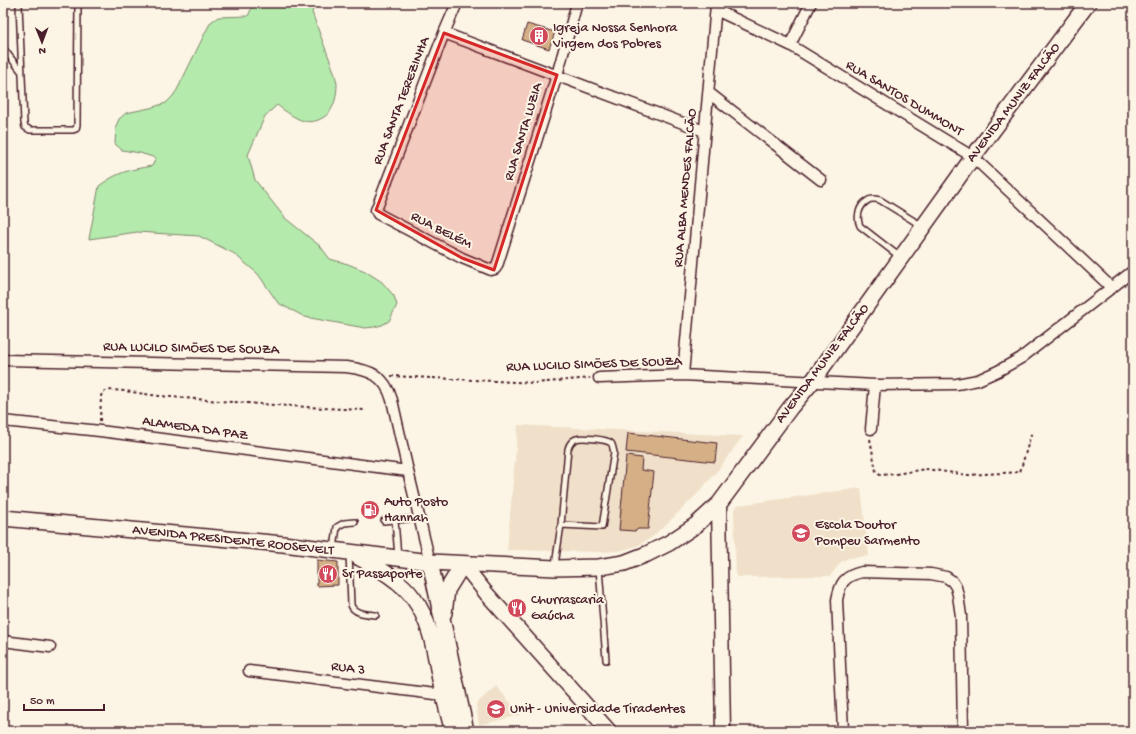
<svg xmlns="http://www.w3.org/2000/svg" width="1136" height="734" font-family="'Gochi Hand',sans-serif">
<rect width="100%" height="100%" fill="#fcf5e5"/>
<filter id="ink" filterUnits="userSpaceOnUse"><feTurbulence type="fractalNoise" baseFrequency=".025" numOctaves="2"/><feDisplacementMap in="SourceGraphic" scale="8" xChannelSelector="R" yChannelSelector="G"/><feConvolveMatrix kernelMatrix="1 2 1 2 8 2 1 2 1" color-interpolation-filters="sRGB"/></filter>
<g filter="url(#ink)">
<!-- built -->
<path fill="#f0e0c9" d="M518,425L743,436L718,470L697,494L673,518L651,538L637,546L619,551L602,552L507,550Z
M861,488L869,556L848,558L841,562L830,576L736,577L734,509L738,505Z
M496,686L521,715L479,725L476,704Z"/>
<!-- green -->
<path fill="#b4eaac" stroke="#7f846c" d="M254,3H318L316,4L312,12C317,27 323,42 329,58C332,66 336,76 337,84C337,96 334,111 324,117C306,129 291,115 277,105L265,116L248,155L255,180L285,218L320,246L330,259L348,264L365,271L382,282L394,296L397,305L389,321L382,325L374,327L365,328L305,317L278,303L258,274L233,253L199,236L137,232L89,239L99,186C118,172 128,170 152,166L156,158L140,153L122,150L115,144L116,126L119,119L126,113L150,108L166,103L172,97L177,90L207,29L211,22L218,17L248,16Z"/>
<!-- building -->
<path fill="#d5b087" stroke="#4a1f2b" d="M527,24L555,32L549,49L522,40Z
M628,433L717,443L715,462L626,452Z
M626,456L642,458L641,470L654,472L648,529H638L635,531L619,530Z
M317,560L338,562V585L317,586Z"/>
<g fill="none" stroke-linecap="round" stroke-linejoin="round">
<!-- service casing -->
<g stroke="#4a1f2b" stroke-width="8">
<path id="service" d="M20,3L19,5L24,123L25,127L30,130H73L76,129L77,125L78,5L77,3
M3,48L21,71
M900,257L860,226C856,217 859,206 867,201C871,198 876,199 880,200L922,226
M395,520L419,518
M384,521L395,520L398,557
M334,549L337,527L344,523L355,522
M349,553L351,605C354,614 367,614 376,615
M555,565L561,525L568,449C569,445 571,441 576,439C581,437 606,439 611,443C613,445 613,450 614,452L602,527L561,525
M599,568L606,660"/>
</g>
<!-- minor casing -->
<g stroke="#4a1f2b" stroke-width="13">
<path id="minor" d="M457,3L444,33L376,210L378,214L462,258L491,270L495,269L497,266L557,75L577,3
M716,10L790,45L973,157L1112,288
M444,33L704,131
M790,45L811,3
M709,93L821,180
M3,360L346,367C370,370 385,375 392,400L408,471L430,562
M683,375L716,5
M599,378L683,375L875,385L957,384L978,380L998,371L1021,358L1133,271
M3,421L100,431L408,471
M871,429L875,385
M3,641L50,647
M249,671L443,695
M843,731L837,600C840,583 844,576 862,572L931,574L946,577L952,581L956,587L958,595L961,616L963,731"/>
</g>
<!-- secondary casing -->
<g stroke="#4a1f2b" stroke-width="17">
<path id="secondary" d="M719,504L723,731
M463,564L486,593L609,731"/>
</g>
<!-- primary casing -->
<g stroke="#4a1f2b" stroke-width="18">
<path id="primary" d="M3,518L283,544L430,562L555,568L599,567L624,563L647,554L669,543L696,525L719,504L790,408L812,382L973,157L1088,3
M358,557C378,568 401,580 414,599C431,622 435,653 440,680C444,697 448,714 453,731
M430,562L466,731
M444,613L447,590L463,564"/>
</g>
<!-- path -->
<path stroke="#4a1f2b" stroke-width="2" stroke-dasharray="3 3" stroke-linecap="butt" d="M391,376L536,383L590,378
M100,421L101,398C101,395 102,392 105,391C115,388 147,395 160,396C228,402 297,407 365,410
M870,439L876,471L880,475L896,474L926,469L968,475L1020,472L1032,431"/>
<!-- service -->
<use href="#service" stroke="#fcf5e5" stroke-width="5"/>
<!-- minor -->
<use href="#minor" stroke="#fcf5e5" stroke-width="10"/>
<!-- secondary -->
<use href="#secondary" stroke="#fcf5e5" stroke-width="14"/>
<!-- primary -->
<use href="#primary" stroke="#fcf5e5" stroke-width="15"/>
</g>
</g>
<!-- marked area -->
<path fill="#d62828" fill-opacity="0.2" stroke="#d62828" stroke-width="3" stroke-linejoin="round" d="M444,33L557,75L494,270L462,258L376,210Z"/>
<!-- icons -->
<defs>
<g id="building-disc" transform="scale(1)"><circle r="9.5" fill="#d1495b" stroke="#fcf5e5"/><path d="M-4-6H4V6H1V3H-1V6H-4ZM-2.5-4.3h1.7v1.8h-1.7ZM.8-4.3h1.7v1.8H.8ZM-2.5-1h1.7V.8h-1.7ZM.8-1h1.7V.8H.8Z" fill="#fff"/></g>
<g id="fuel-disc" transform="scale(1)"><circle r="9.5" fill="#d1495b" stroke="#fcf5e5"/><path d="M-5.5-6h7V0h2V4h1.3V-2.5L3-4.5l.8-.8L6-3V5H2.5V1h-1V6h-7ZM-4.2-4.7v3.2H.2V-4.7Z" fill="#fff"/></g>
<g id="school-disc" transform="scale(1)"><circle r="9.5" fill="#d1495b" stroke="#fcf5e5"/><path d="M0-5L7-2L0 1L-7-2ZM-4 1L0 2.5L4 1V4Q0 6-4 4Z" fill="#fff"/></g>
<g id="restaurant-disc" transform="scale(1)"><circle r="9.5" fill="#d1495b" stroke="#fcf5e5"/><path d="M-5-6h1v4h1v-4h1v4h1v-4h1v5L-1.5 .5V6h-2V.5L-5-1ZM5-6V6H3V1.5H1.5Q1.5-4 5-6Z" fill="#fff"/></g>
<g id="university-disc" transform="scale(1)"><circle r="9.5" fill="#d1495b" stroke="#fcf5e5"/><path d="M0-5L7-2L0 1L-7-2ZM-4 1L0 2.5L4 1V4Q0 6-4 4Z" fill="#fff"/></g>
</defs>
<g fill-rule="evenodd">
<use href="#building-disc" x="539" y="36"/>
<use href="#fuel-disc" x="370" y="510"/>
<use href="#school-disc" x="801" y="533"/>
<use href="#restaurant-disc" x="328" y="574"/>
<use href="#restaurant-disc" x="517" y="608"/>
<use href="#university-disc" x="496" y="709"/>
</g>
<g text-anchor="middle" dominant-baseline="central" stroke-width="4" stroke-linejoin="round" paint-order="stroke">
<!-- poi labels -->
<g font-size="14" fill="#4a1f2b" stroke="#fcf5e5" text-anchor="start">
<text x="553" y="28">Igreja Nossa Senhora<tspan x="553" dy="16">Virgem dos Pobres</tspan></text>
<text x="384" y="502">Auto Posto<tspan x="384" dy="16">Hannah</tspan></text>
<text x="815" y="525">Escola Doutor<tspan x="815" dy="16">Pompeu Sarmento</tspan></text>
<text x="342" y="574">Sr Passaporte</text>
<text x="531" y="600">Churrascaria<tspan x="531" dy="16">Gaúcha</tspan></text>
<text x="510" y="709">Unit - Universidade Tiradentes</text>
</g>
<!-- street labels -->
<g font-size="14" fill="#4a1f2b" stroke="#fcf5e5">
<text transform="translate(904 99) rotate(31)">RUA SANTOS DUMMONT</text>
<text transform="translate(402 101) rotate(-69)">RUA SANTA TEREZINHA</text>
<text transform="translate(1014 103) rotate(-53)">AVENIDA MUNIZ FALCÃO</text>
<text transform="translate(524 132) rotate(-73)">RUA SANTA LUZIA</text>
<text transform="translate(686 188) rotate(-85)">RUA ALBA MENDES FALCÃO</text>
<text transform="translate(441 231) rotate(27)">RUA BELÉM</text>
<text transform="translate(191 349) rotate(1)">RUA LUCILO SIMÕES DE SOUZA</text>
<text transform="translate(823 364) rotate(-53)">AVENIDA MUNIZ FALCÃO</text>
<text transform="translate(594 365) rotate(-2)">RUA LUCILO SIMÕES DE SOUZA</text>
<text transform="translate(195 429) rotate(8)">ALAMEDA DA PAZ</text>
<text transform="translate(233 541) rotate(6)">AVENIDA PRESIDENTE ROOSEVELT</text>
<text transform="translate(348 669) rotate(7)">RUA 3</text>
</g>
</g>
<!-- margin -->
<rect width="1136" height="734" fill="none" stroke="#fcf5e5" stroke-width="16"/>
<rect x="8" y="8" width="1120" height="718" fill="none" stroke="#4a1f2b" stroke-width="1.5" filter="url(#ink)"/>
<!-- north arrow -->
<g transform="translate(42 42) rotate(179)" stroke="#fcf5e5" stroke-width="3" paint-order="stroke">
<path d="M0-3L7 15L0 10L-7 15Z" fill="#4a1f2b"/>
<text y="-6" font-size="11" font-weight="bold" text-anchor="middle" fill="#4a1f2b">N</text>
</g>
<!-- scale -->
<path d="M24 704v6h80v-6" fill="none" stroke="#4a1f2b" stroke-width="2"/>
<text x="30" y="704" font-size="12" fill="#4a1f2b" stroke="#fcf5e5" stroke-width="3" paint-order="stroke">50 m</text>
</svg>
